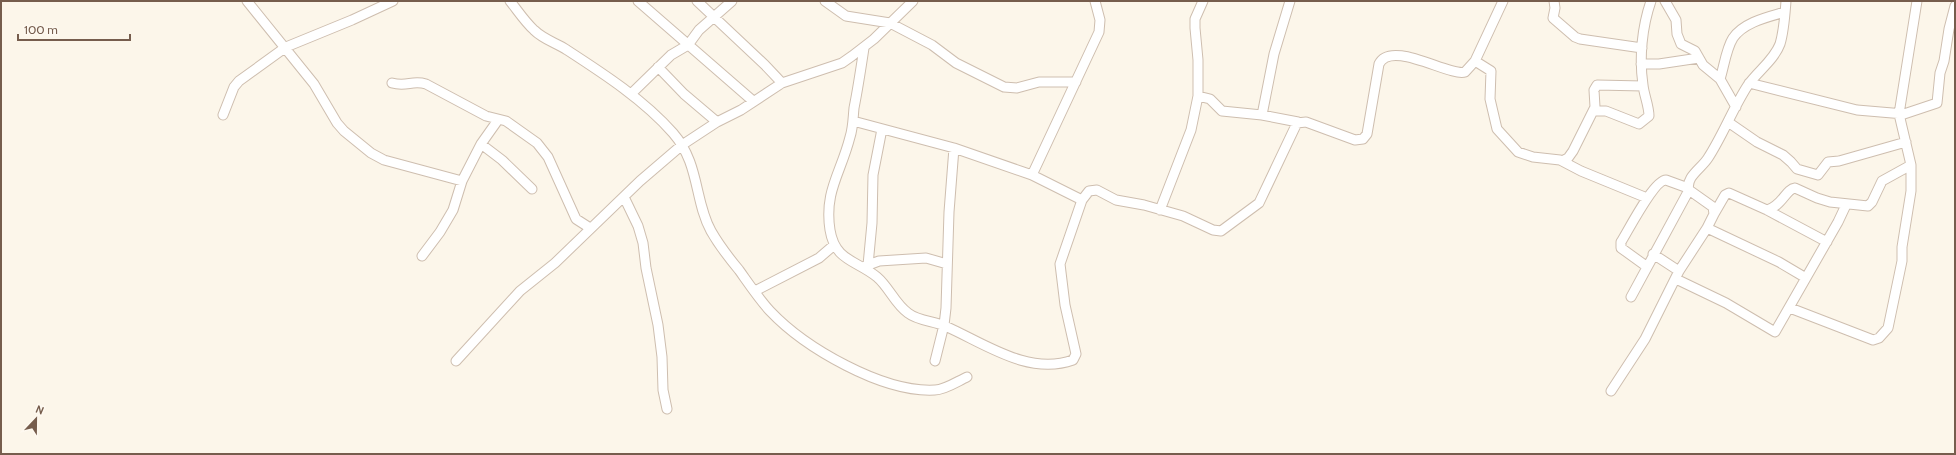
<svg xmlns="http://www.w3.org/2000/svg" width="1956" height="455" font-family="Cabin,sans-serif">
<rect width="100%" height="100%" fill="#fcf6ea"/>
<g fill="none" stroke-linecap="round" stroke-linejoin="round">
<!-- minor casing -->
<g stroke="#cebeaf" stroke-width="11">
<path id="minor" d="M247,1L314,84L337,123L344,131L371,153L384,160L462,181
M510,1C518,11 525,22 534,30C544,40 557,43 567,50C604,74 644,100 673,133C700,164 694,200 711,231C719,245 729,258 739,270C749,284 759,299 770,311C805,348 883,393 935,390C945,390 958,381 967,377
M638,1L753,101
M697,1L765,65L782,83
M825,1L846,16L890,23L932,45L956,63L1004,87L1017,88L1039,82H1076
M1554,1L1555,8L1553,18L1575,37L1580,39L1642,48
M1665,1L1676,20L1677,34L1681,44L1695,51L1703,65L1720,79L1736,107
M864,48C861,68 858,88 854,108C853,118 853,128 850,137C841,173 824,191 830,230C835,261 856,260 877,277C889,287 895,304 908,313C918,321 934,321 945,326C984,343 1028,376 1073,360L1076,354L1065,305L1060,264L1082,200L1089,191L1097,190L1116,200L1144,205L1183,216L1213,230L1221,231L1259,203L1297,123L1306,122L1355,140L1363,139L1367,134L1379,64C1391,39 1450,77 1465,72L1475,61L1503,1
M1475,61L1491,71L1490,99L1497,129L1518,152L1533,157L1560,160L1581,171L1647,198
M1641,64H1659L1699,58
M658,67L684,94L717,122
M1720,79C1724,67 1726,49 1733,38C1744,22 1768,17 1785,12
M392,83C407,87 412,80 426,84L486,116L506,121L537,143L548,157L576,219L590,228
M1749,83L1857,110L1904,114L1937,103L1940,73L1944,61L1949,29L1955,6
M631,94L671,55L688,45L699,30L732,1
M1198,96L1210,99L1222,111L1262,115L1298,122
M1593,111H1606L1639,124L1649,116C1649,106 1644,95 1643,85C1639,58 1642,27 1651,1
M223,115L234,87L239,81L286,47L352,20L393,1
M1262,115L1274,54L1290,1
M853,121L954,148L1032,175L1082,200
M1728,122L1757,142L1783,155L1791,162L1797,169L1818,175L1828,162L1839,161L1906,142
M481,144L502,160L532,189
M1562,161L1568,158L1573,151L1595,107L1594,90L1597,85L1643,86
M1032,175L1099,32L1100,20L1095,1
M624,197L638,226L643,243L646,268L658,325L662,357L663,390L667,409
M1160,210L1191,130L1198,96V60L1195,28V19L1203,1
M1767,210C1782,206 1786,189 1795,188L1817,198L1830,202L1868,206L1872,202L1882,181L1911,165
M1714,214L1725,195L1729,193L1767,210L1827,242
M1707,228L1779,262L1806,278
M1653,254L1679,271
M422,256L440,232L453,210L462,181L481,144L498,120
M868,265L872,223L873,175L882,129
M1646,266L1621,248V242C1628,231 1654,180 1666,180L1688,188
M863,267L879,261L926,258L947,264
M1676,279L1726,303L1775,332L1838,222L1846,205
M755,291L819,258L833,246
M1631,297L1689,190
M1790,308L1873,340L1879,338L1888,328L1902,261V247L1911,191V165L1899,114L1917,1
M456,361L520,291L555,263L640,181L682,145L717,122L741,110L782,83L842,63L852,56L874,39L913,1
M935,361L944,325L946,308L949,212L954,148
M1611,391L1645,339L1679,271L1707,228L1714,214L1713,207L1689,190C1685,177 1702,168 1708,158C1723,135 1733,108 1748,85C1758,71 1774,60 1780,44C1784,31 1785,14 1786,1"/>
</g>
<!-- minor -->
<use href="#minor" stroke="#fff" stroke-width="9"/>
</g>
<!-- border -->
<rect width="1956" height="455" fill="none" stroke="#765d4d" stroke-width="4"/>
<!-- north arrow -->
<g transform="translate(36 419) rotate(22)" stroke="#fef9f0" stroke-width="3" paint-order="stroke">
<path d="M0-3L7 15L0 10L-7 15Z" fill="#765d4d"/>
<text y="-6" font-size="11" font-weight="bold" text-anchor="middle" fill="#765d4d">N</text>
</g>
<!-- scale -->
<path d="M18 34v6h112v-6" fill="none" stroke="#765d4d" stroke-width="2"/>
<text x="24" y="34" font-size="12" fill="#765d4d" stroke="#fef9f0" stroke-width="3" paint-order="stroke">100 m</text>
</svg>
